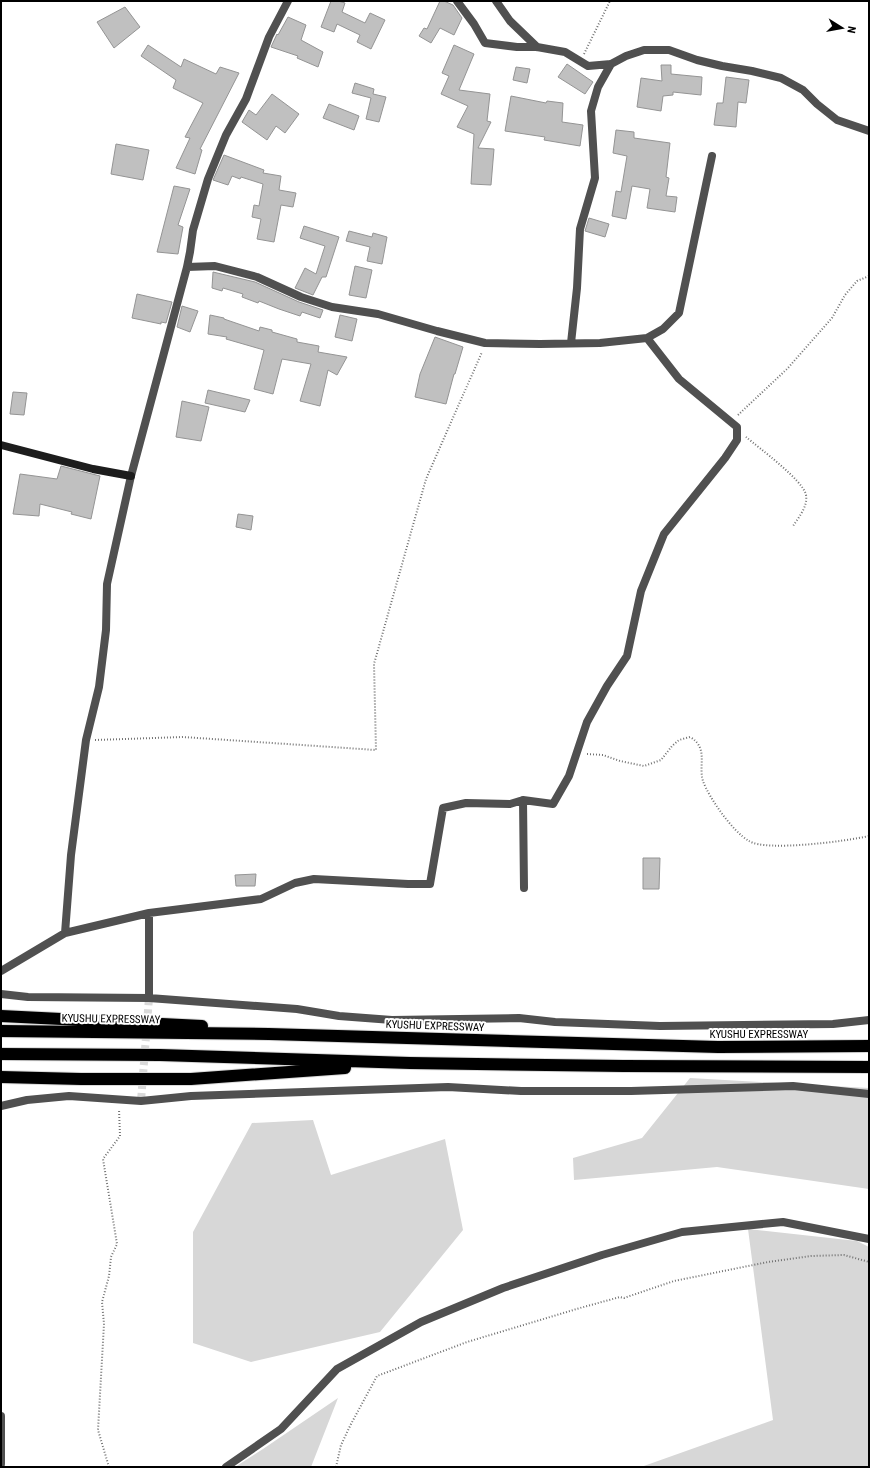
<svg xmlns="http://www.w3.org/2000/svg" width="870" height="1468" font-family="'Roboto Condensed',sans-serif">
<rect width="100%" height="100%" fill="#fff"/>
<!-- green -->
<path fill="#d7d7d7" d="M690,1078L869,1088V1189L717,1167L574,1180L573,1158L642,1138Z
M313,1120L331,1175L445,1139L463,1230L380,1332L251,1362L193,1343V1232L252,1123Z
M748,1229L857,1241L869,1247V1467H641L773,1420Z
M338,1398L311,1467H235L263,1449Z"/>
<!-- building -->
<path fill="#c0c0c0" stroke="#949494" d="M331,1H338L345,3L342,12L365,23L370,13L385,20L371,49L357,42L360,35L337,24L334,32L321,27Z
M440,1H444L453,5L462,18L454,35L440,28L431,43L419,36L424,28L427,29Z
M125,7L140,27L114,48L97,22Z
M288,17L306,25L301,40L323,52L318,67L297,58L298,56L271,47L277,34L278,35Z
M148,45L181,67L184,59L216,74L220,67L239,73L200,149L202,150L195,174L176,168L190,138L185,137L203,103L173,88L176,80L141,56Z
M454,45L474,54L459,90L490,94L487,121L491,122L478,148L494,149L491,185L471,184L474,134L457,127L468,106L441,94L449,76L442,73Z
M567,64L593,82L585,94L558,77Z
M661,65H671V74L702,77L701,95L673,92V95L663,96L661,111L637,107L641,78L662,81Z
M516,67L530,69L527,83L513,80Z
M726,77L749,80L746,103L738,102L736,127L714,125L717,103H723Z
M355,83L374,89L373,94L386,97L379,122L366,119L371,98L352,93Z
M272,94L299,114L285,133L276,126L267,140L242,122L249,110L256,115Z
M511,96L546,103L547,101L563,103L562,122L583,125L580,146L544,140L545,137L505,131Z
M329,104L359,116L354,130L323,118Z
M616,130L634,132V138L670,143L666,177L669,178L666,196L677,197L675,212L647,208L650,189L632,186L626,219L612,216L616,191L621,192L627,156L613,153Z
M116,144L149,150L143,180L111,174Z
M224,155L264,170L263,173L281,176L279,190L296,193L293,207L281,205L274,242L257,239L261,219L252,217L254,205L259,206L263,184L241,177L240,179L232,176L228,185L213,180Z
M174,186L190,189L178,225L183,227L178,254L157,252Z
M589,218L609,224L605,237L585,231Z
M304,226L339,237L326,277H322L313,295L295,288L305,268L316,274L325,246L300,238Z
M349,231L372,237L373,233L387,237L382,264L367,261L370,247L346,241Z
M355,266L372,270L366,298L349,295Z
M213,272L255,282L299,302L323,310L320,318L302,312L300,316L279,309L259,301L258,303L242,297L243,294L223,288L222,291L212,288Z
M137,294L172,302L166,323L161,322V324L132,318Z
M182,306L198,311L190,332L177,327Z
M210,315L224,318V319L259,331L260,327L272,330V332L297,339V342L319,346L318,352L347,357L337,375L328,370L320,406L300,401L311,364L282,359L273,394L254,389L264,350L226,339L227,337L208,334Z
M340,315L357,319L352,341L335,337Z
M435,337L463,347L455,374H454L446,404L415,397L420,374Z
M208,390L250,400L245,412L205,403Z
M13,392L27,393L24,415L10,414Z
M182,401L209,407L201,441L176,437Z
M61,466L100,476L91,519L71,514L72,512L40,504L39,516L13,514L20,474L57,479Z
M238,514L253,516L251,530L236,527Z
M643,858H660L659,889H643Z
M256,874L255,886H236L235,875Z"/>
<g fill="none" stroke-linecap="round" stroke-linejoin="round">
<!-- street-tunnel -->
<path stroke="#d9d9d9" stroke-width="8" stroke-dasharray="8 4" stroke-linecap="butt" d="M141,1101L149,998"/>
<!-- highway casing -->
<g stroke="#dbdbdb" stroke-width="14">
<path id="highway" d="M1,1016L202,1026
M1,1031L269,1034L718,1047L869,1046
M1,1054L160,1055L410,1063L623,1066L869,1067
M1,1077L81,1079H191L345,1068"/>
</g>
<!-- path -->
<path stroke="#727272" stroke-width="2" stroke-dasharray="1 2" stroke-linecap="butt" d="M584,54L610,1
M738,415L788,368L832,318L845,295L857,281L869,276
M746,437C759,448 803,480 806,495C808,506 799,517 793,526
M95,740L183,737L376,750L374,664L426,479L482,352
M587,754L603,755L620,761L644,766L661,760L672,746L679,740L690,737C709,748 698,765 703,781C709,798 733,832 749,841C766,852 847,841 869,836
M109,1467L98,1430L104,1324L102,1302L109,1276L111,1257L117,1244L103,1159L120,1136L119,1109
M336,1467L341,1445L351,1424L377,1376L467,1342L580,1308L620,1297L624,1298L674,1281L768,1262L811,1256L844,1255L869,1262"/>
<!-- street -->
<path stroke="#505050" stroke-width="8" d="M457,1L474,24L485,43L517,47H537L565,52L588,66L611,64L626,56L644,50H669L697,60L722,66L752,71L781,78L803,90L817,104L837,120L869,131
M496,1L510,21L537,47
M647,338L663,329L679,313L712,156
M571,343L577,288L580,229L595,178L591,111L598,87L611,64
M523,800L524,888
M65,933L71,855L86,740L99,687L106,630L107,584L131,476L187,267L190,252L193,230L208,179L226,135L246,99L269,37L288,1
M1,971L65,933L149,913L261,899L295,883L314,879L408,884H430L443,808L466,803L510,804L523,800L553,804L569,776L587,722L607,686L627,656L641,591L664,534L725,458L737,440V427L679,379L647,338L600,343L540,344L485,343L437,331L378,314L332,307L301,297L257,277L215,266L187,267
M1,994L28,997L149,998L297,1009L339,1016L392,1020L519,1018L555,1022L660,1026L833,1024L869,1020
M149,998V913
M1,1106L27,1100L69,1096L141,1101L191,1096L448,1087L521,1091H631L793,1086L869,1094
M1,1416V1464
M226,1467L281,1429L337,1369L421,1322L503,1288L602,1255L682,1232L783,1222L869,1239"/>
<!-- secondary -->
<path stroke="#1d1d1d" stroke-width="8" d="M1,445L93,469L131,476"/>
<!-- highway -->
<use href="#highway" stroke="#000" stroke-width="12"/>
</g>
<g text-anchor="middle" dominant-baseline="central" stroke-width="4" stroke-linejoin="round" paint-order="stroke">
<!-- street labels -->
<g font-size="11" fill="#000" stroke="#fff">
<text transform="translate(111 1019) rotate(1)">KYUSHU EXPRESSWAY</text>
<text transform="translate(435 1026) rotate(2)">KYUSHU EXPRESSWAY</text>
<text x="759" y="1034">KYUSHU EXPRESSWAY</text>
</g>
</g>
<!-- border -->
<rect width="870" height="1468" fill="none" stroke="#000000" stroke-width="4"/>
<!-- north arrow -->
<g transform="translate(842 28) rotate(101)" stroke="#ffffff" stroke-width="3" paint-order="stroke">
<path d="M0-3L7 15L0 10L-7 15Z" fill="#000000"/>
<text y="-6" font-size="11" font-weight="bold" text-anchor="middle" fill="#000000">N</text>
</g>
</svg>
